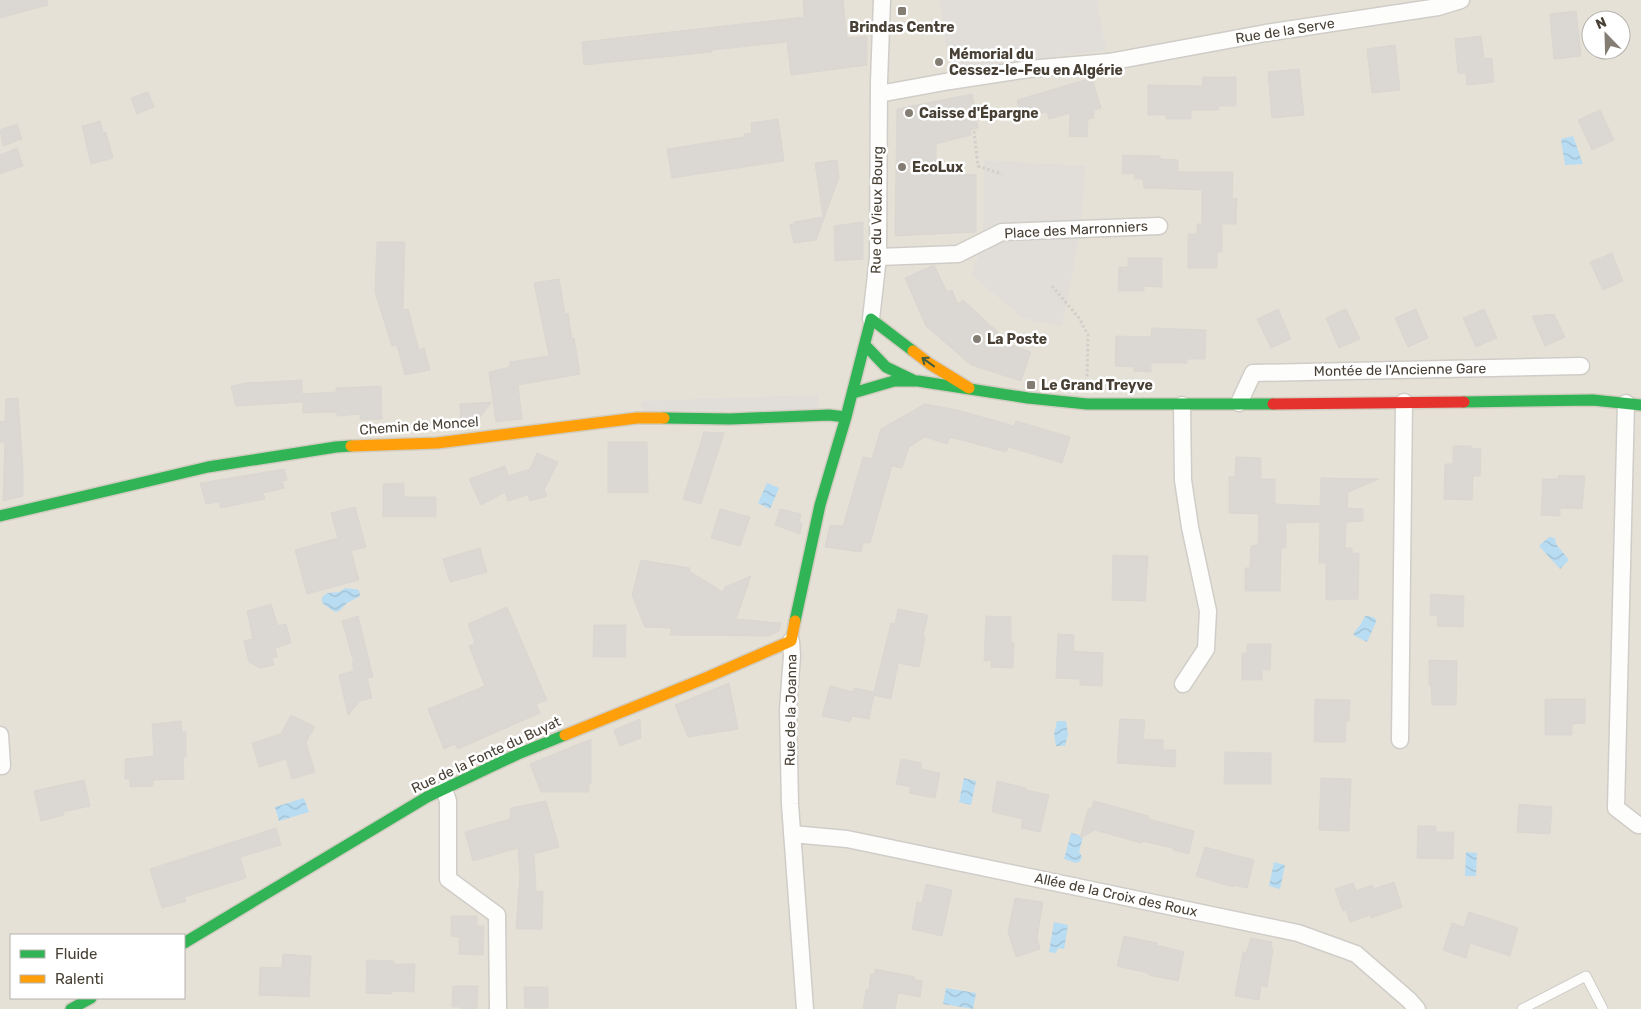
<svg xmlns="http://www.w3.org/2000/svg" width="1641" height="1009" font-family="Rubik,sans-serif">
<defs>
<pattern id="water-waves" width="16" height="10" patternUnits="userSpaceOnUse" patternTransform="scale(1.25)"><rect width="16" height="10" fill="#b8dcf2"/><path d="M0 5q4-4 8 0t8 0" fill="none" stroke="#a0bed0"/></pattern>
</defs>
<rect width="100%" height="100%" fill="#f2efea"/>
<!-- residential -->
<path fill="#e6e1d7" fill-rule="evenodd" d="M0,0H1641V1009H0ZM1591,20H1621V50H1591ZM11,935H184V998H11Z"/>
<!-- parking -->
<path fill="#e1deda" d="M939,0H1097L1106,50L950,70Z
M984,160L1085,166L1081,228L1062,327L1023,318L971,275L983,242Z
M811,395L818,396L817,410L642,411L641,401Z"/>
<!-- water -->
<path fill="url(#water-waves)" d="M1573,136L1583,164L1565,165L1561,139Z
M767,483L779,488L770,509L758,503Z
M1549,537L1555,538L1556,544L1569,560L1560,569L1539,546Z
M346,588L359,590L360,596L347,603L339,611L335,612L322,603V597L327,593L339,592Z
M1365,616H1369L1375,618L1376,622L1367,642L1353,635C1357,628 1362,624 1365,616Z
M1057,721H1066L1068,734L1065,746H1056L1054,734Z
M964,778L976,781L971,805L959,802Z
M304,798L309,812L279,821L275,807Z
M1071,833L1083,836L1079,852L1082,857L1080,861L1076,863L1064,859Z
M1466,852L1477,853L1476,876H1465Z
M1274,862L1285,865L1280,889L1269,886Z
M1054,922L1068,925L1064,949L1059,948L1055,953L1049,952Z
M946,988L976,993L973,1009L943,1004Z"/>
<!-- building -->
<path fill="#dbd8d3" stroke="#dad6d0" d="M0,0H47L48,5L0,18Z
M803,0H843L847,38L867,36V65L791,75L787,42L712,50V52L584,65L582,42L804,17Z
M1576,11L1581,56L1554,59L1550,14Z
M1481,36L1484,59L1492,58L1494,82L1467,85L1466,73H1458L1455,39Z
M1395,45L1400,90L1372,93L1367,49Z
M1299,69L1304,115L1272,118L1268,72Z
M1203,77H1236V106H1219L1218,110H1191V119H1166V115H1148V85L1202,86Z
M1092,78L1101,108L1094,110V118L1088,119L1087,137L1069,136L1070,113L1049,119L1047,112L1021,118L1017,100Z
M148,92L154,107L137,114L131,98Z
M972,94L978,128L970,130L971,135L936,144V174L976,175V232L895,236L897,109Z
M1600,110L1614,140L1592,150L1578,120Z
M778,119L784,161L672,178L667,149L744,137V134L752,133L751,123Z
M100,121L103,132H106L113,158L91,164L82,126Z
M17,124L22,139L3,146L0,130Z
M17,148L23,166L0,174V155Z
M1123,155L1160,156V159L1178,160V172H1233L1232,199L1237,198L1236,224H1222V252H1217V268H1188V234H1197V224H1202V190L1144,188L1143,179H1134L1135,174H1122Z
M837,160L839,177L816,240L794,243L790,225L794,224V222L823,217L815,163Z
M863,222V259L835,261L834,226Z
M377,242H405L403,310L408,309L419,350L424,348L430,370L405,375L397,345L392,346L375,292Z
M1612,253L1623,281L1603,290L1590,262Z
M1128,258H1162V287L1144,286V291H1118L1119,267H1128Z
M934,265L947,292L952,290L958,304L963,300L998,332L997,334L1003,336L1001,341L1031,352L1021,381L971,365L926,326L905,278Z
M559,279L565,314L568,313L572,339L574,338L580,374L518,385L522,419L496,422L489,372L510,367V362L549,356L534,283Z
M1278,309L1291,339L1271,348L1257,319Z
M1346,309L1360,339L1339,348L1326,318Z
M1416,309L1428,338L1408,347L1395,318Z
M1484,309L1497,338L1476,347L1463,318Z
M1554,314L1565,337L1545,346L1532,316Z
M1152,328L1206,330L1205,359H1187V363H1151V372L1134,371V367L1115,366L1116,336L1151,337Z
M302,380V394L336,392V388L381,386L382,419L361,420L360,414L337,416V412L303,413V402L236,406L231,386L246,383Z
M18,398L23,469V496L3,501L5,442H0V421L5,422L6,399Z
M492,402L474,425L461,426L460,404Z
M925,404L957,410L1014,426L1016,421L1070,437L1062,463L1008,447L1006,452L950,437L947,444L925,437L909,447L902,468L892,466L870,543H863L861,552L825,547L830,525L843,526L863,457L872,459L881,429Z
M704,432L724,433L701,504L683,499Z
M608,442H647L648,493H608Z
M1453,446H1471V448L1481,449L1480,476H1473L1472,500L1444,499L1445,464H1453Z
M537,453L558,462L544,490L547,496L530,501L528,495L508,501L505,492L481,505L469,479L505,466L508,476L530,469Z
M1236,457L1261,458V479H1275V504L1320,506L1321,478L1379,479L1348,492L1347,508L1363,509V521L1346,522L1345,548H1352V553H1359L1358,599L1326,600V563H1319L1320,522L1286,523V548H1281L1280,591H1245V568H1250L1251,546L1258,545L1259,514L1229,513V477H1235Z
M284,469L287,480L282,481L284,488L263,493L265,499L221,508L219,502L206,504L200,483Z
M1559,475L1585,476L1582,509L1560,508V516L1541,515L1543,479H1558Z
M404,483V497H436V517H383V484Z
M355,507L366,547L351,551L359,580L307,594L295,550L338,538L331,513Z
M720,509L750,517L740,546L711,538Z
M780,509L801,514L799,523H802L800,534L775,525Z
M480,548L487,572L450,582L443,559Z
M1113,555L1148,556L1145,601L1112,600Z
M641,560L690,568L689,571L723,592L725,587L751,576L736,619L781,623L779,631L769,636L670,635L672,628L645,627L632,595Z
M1431,594L1464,596L1463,627L1437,626L1438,616L1430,615Z
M271,604L278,626L286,624L291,643L275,648L277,657L272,658L274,665L260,668L249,662L244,641L253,639L247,611Z
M507,607L547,700L536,704L540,713L458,749L455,744L444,749L428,709L485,686L469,646L475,643L468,624Z
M898,609L928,615L923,636L925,637L919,667L898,663L891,699L874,695L869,719L852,716L850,722L822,716L830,686L853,692L854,688L874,692L891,623L895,624Z
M358,616L373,677L367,678L372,698L360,701L348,715L339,675L354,671L352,663H354L342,621Z
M986,616L1011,617V642L1014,643L1013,668L991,667L992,660L984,661Z
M594,625H626L625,657H593Z
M1058,634L1074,635L1073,651L1103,653L1102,686L1080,685V679L1056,678Z
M1247,644H1271L1270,670H1262V680H1242V653H1247Z
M1429,660L1457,661L1456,705H1432L1431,685H1429Z
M729,683L738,729L688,737L675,705Z
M1315,699L1350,700L1349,721H1346L1345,742H1314Z
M1545,699H1585V723L1572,724V735H1545Z
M291,715L315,727L306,742L315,772L292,779L286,759L259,767L252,743L281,734Z
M640,719L641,738L620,746L614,730Z
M1120,719L1145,720L1143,739L1163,740V750H1176L1175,767L1117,763Z
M181,721L182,732H186V757H183L184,779L153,780V786L130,787V779H125V759L154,756L152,724Z
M591,739V784H589V792H541L530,764Z
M1225,752L1271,753V784H1224Z
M901,759L921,763V769L940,773L935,798L909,793L911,787L896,784Z
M1321,778L1351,779L1349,831L1319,830Z
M84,780L90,806L63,812L64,815L41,821L34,791Z
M997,781L1026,788V790L1049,795L1040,832L1021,828L1023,819L992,812Z
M546,801L559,847L534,854L536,891H543L542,929H516L520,874L518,848L473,861L465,832L510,819L511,808Z
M1094,801L1149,816L1148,819L1194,831L1189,854L1173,850V848L1142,841L1141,843L1095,830L1080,838L1088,810L1092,807Z
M1519,804L1552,807L1550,834L1517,832Z
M1418,826H1436V832H1454L1453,859L1417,858Z
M276,828L281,845L240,857L246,878L184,897L186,901L162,908L150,869Z
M1205,847L1254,860L1247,888L1234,885L1233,887L1196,876Z
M1394,882L1402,907L1371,918L1370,915L1350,922L1346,910L1343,911L1335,889L1353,883L1356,891L1372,885L1374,889Z
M926,884L952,890L942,936L912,929L917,902L922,903Z
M1015,898L1043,902L1037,937L1040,949L1016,957L1008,932Z
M1469,912L1518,928L1510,956L1470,943L1466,958L1443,950L1452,923L1464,927Z
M451,916H477V926H484L483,955L459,954V937L451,936Z
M1124,936L1157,943L1156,945L1184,952L1178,981L1149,975V973L1117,966Z
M1251,938L1272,942L1271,948L1273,949L1267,987L1261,986L1259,1000L1235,996L1243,952L1246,953Z
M283,954L311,956L309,997L259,995L260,967L282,968Z
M367,960L394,961V964H415L414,992L392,991V994L366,993Z
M875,969L915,977V980L922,981L920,997L898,993L895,1009H863L866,989L872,990L869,988L871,974H875Z
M453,986H478L477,1009H461V1007H452Z
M524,987H548V1008H525Z"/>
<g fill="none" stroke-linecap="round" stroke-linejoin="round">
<!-- lane casing -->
<g stroke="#d0cdc8" stroke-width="11">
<path id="lane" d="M1522,1009L1586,976L1603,1009"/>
</g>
<!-- street casing -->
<g stroke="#d0cdc8" stroke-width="19">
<path id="street" d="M879,94L950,81L1029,69L1109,62L1266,33L1438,7L1461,0
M878,257L958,254L1002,232L1159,226
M871,319L878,257L879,82L882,0
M1239,403L1253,373L1581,366
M1626,403L1616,808L1638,825H1641
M1182,405L1183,480L1190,527L1208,611L1206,649L1183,684
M791,641L792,656L788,709L790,804L805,1009
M0,735L2,766
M1400,740L1404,402
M444,789L448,801V879L497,915L498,1009
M792,834L847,839L1298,933L1356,954L1409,1000L1417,1009"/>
</g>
<!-- fast casing -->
<g stroke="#d2ccc1" stroke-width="14">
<path id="fast" d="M865,345L886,367L913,380
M853,393L894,381H918L1028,398L1087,404H1273
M1464,402L1593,400L1641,405
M664,418L730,419L829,415L846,417
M0,516L208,467L336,447L351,446
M795,621L820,505L846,417L871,319L913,351
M184,943L427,797L518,754L565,735
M71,1009L91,998"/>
</g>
<!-- slow casing -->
<g stroke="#d2ccc1" stroke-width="14">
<path id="slow" d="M913,351L930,364L969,388
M351,446L437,443L637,418H664
M565,735L708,677L791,641L795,621"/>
</g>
<!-- jam casing -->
<g stroke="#d2ccc1" stroke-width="14">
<path id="jam" d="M1273,404L1464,402"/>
</g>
<!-- path -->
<path stroke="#d2cfca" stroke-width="3" stroke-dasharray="2.5 2.5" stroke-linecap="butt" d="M974,131L978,166L1002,174
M1052,286L1079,318L1088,335L1087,383"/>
<!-- lane -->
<use href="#lane" stroke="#fdfdfc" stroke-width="9"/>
<!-- street -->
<use href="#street" stroke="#fdfdfc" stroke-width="16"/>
<!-- fast -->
<use href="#fast" stroke="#30b455" stroke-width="11"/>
<!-- slow -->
<use href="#slow" stroke="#ff9f0a" stroke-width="11"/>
<!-- jam -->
<use href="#jam" stroke="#e5322d" stroke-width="11"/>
</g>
<!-- one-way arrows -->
<defs><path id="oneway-shaft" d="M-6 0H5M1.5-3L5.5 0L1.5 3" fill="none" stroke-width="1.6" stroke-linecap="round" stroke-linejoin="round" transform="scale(1.25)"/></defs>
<use stroke="#425d3d" href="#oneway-shaft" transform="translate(928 362) rotate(-144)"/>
<!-- markers -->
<g fill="#847d74" stroke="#fff" stroke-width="2">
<rect x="897" y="6" width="10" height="10" rx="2.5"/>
<circle cx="939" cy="62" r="5"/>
<circle cx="909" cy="113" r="5"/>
<circle cx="902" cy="167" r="5"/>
<circle cx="977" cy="339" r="5"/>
<rect x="1026" y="380" width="10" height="10" rx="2.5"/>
</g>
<g text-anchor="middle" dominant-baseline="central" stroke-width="5" stroke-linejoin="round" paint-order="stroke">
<!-- poi labels -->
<g font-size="14" font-weight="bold" fill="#484035" stroke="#fff" text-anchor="start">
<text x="902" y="27" text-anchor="middle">Brindas Centre</text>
<text x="949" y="54">Mémorial du<tspan x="949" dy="16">Cessez-le-Feu en Algérie</tspan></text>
<text x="919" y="113">Caisse d'Épargne</text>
<text x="912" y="167">EcoLux</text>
<text x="987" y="339">La Poste</text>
<text x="1041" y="385">Le Grand Treyve</text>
</g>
<!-- street labels -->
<g font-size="14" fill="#484035" stroke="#fff">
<text transform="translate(1285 31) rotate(-9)">Rue de la Serve</text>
<text transform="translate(877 210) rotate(-89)">Rue du Vieux Bourg</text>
<text transform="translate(1076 230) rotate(-3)">Place des Marronniers</text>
<text transform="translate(1400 370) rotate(-1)">Montée de l'Ancienne Gare</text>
<text transform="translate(419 426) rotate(-4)">Chemin de Moncel</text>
<text transform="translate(791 710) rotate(-89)">Rue de la Joanna</text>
<text transform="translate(486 755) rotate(-25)">Rue de la Fonte du Buyat</text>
<text transform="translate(1116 895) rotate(12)">Allée de la Croix des Roux</text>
</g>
</g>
<!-- legend -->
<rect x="10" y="934" width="175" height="65" fill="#ffffff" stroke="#b6b3ae"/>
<rect x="20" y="950" width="25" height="8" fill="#30b455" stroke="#b6b3ae"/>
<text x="55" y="959" font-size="15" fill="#484035">Fluide</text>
<rect x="20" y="975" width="25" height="8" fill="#ff9f0a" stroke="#b6b3ae"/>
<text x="55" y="984" font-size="15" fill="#484035">Ralenti</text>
<!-- north arrow -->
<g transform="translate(1606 35) rotate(337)"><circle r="24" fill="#ffffff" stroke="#b6b3ae"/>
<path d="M0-4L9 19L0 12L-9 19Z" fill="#847d74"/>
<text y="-8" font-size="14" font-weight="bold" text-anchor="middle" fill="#484035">N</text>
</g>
</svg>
